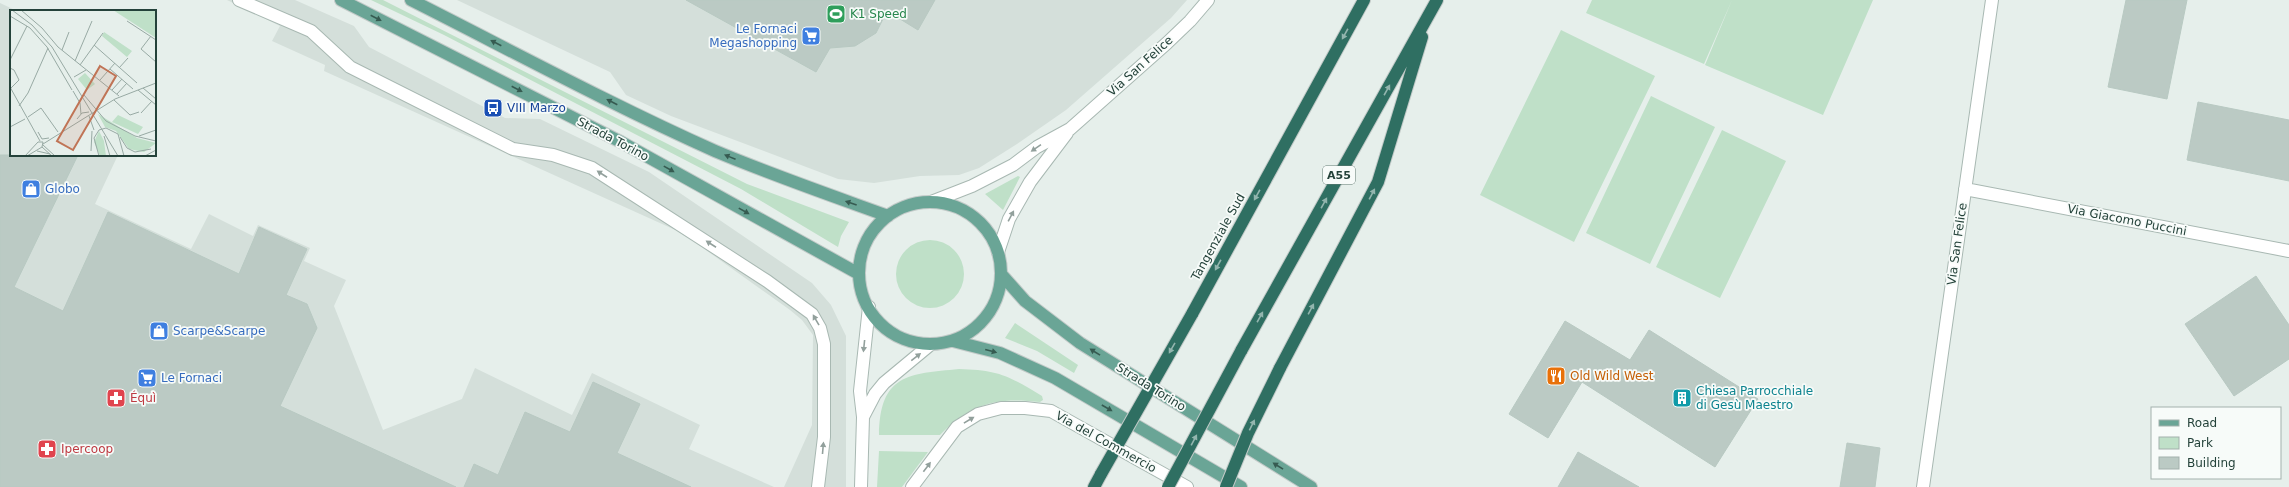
<svg xmlns="http://www.w3.org/2000/svg" width="2289" height="487" font-family="'DejaVu Sans',sans-serif">
<rect width="100%" height="100%" fill="#e6efeb"/>
<!-- built -->
<path fill="#d4dfda" d="M227,0H295L354,26L369,47L505,118L540,119L649,172L812,283L831,305L846,336V487H784L812,425L813,335L802,320L790,310L682,233L324,71L325,65L272,41L280,26Z
M457,0H1187L1171,18L1066,110L1017,144L979,168L959,175L920,176L874,183L838,179L671,116L626,95L610,72Z
M0,3L17,11H11V155H118L95,204L191,249L209,214L253,236L258,225L310,248L304,261L346,280L334,306L383,430L462,399L475,368L572,415L592,373L700,425L689,449L774,487H0Z"/>
<!-- green -->
<path fill="#bfe0c8" d="M371,0H383L747,184L849,222L841,236L838,247L741,189L444,35Z
M1592,0H1732L1704,64L1586,13Z
M1732,0H1873L1823,115L1705,65Z
M1561,30L1655,76L1574,242L1480,195Z
M1651,96L1715,127L1650,264L1586,233Z
M1722,130L1786,161L1720,298L1656,267Z
M1018,176L1020,177L1003,210L985,194Z
M896 274a34 34 0 1 1 68 0a34 34 0 1 1-68 0Z
M1015,323L1078,365L1074,373L1037,351L1005,338Z
M959,369C999,370 1009,376 1042,396L1043,400L1040,402C997,397 971,403 940,435H879C880,374 908,374 959,369Z
M879,451L928,452L902,487H877Z"/>
<!-- building -->
<path fill="#bbcac4" stroke="#b8c9c2" d="M686,0H935L918,30L887,11L876,33L855,46L830,48L816,72Z
M2126,0H2187L2167,99L2108,87Z
M2198,102L2289,120V181L2187,160Z
M0,155H78L14,287L63,311L108,212L239,274L259,227L307,249L286,295L307,304L317,328L280,406L456,487H0Z
M2256,276L2289,325V359L2234,396L2185,324Z
M1565,321L1630,360L1649,330L1758,399L1715,467L1582,382L1548,438L1509,414Z
M593,382L640,404L617,453L691,487H464L474,464L498,475L525,412L570,432Z
M1847,443L1880,448L1875,487H1840Z
M1578,452L1639,487H1558Z"/>
<g fill="none" stroke-linecap="round" stroke-linejoin="round">
<!-- service casing -->
<g stroke="#a8b8b2" stroke-width="14">
<path id="service" d="M239,0L311,31L350,67L513,149L553,155L592,168L767,281L812,314L820,328L824,344V437L818,487"/>
</g>
<!-- minor casing -->
<g stroke="#a8b8b2" stroke-width="14">
<path id="minor" d="M1965,189L2289,251
M931,202L972,186L1013,165L1037,147L1070,129L1167,43L1190,21L1208,0
M998,252L1009,219L1030,182L1067,133
M863,417L875,394L884,383L931,344
M861,487L863,417L860,391L869,307
M912,487L957,427L978,414L1001,408H1025L1051,411L1187,487
M1923,487L1992,0"/>
</g>
<!-- primary casing -->
<g stroke="#c2cac8" stroke-width="14">
<path id="primary" d="M341,0L621,142L859,274
M411,0C512,51 612,105 715,151C772,175 830,195 888,216
M859 273a71 71 0 1 1 142 0a71 71 0 1 1-142 0Z
M1001,274L1025,301L1080,343L1311,487
M953,341L1000,353L1055,378L1241,487"/>
</g>
<!-- motorway casing -->
<g stroke="#c2cac8" stroke-width="14">
<path id="motorway" d="M1192,314L1364,0
M1241,351L1437,0
M1280,368L1378,182L1422,37
M1094,487L1101,474"/>
</g>
<!-- service -->
<use href="#service" stroke="#fff" stroke-width="12"/>
<!-- minor -->
<use href="#minor" stroke="#fff" stroke-width="12"/>
<!-- primary -->
<use href="#primary" stroke="#6aa596" stroke-width="12"/>
<!-- motorway -->
<use href="#motorway" stroke="#2f6f62" stroke-width="12"/>
<!-- motorway-bridge casing -->
<g stroke="#c2cac8" stroke-width="14" stroke-linecap="butt">
<path id="motorway-bridge" d="M1101,474L1192,314
M1168,487L1241,351
M1226,487L1248,433L1280,368"/>
</g>
<!-- motorway-bridge -->
<use href="#motorway-bridge" stroke="#2f6f62" stroke-width="12"/>
</g>
<!-- one-way arrows -->
<defs><path id="oneway-solid" d="M-6-.8H1V-3.2L6.5 0L1 3.2V.8H-6Z"/></defs>
<g fill="#365b51">
<use href="#oneway-solid" transform="translate(376 18) rotate(27)"/>
<use href="#oneway-solid" transform="translate(496 43) rotate(-153)"/>
<use href="#oneway-solid" transform="translate(517 89) rotate(27)"/>
<use href="#oneway-solid" transform="translate(612 102) rotate(-153)"/>
<use href="#oneway-solid" transform="translate(730 157) rotate(-158)"/>
<use href="#oneway-solid" transform="translate(669 169) rotate(29)"/>
<use href="#oneway-solid" transform="translate(851 203) rotate(-161)"/>
<use href="#oneway-solid" transform="translate(744 211) rotate(29)"/>
<use href="#oneway-solid" transform="translate(991 351) rotate(15)"/>
<use href="#oneway-solid" transform="translate(1095 352) rotate(-148)"/>
<use href="#oneway-solid" transform="translate(1107 408) rotate(30)"/>
<use href="#oneway-solid" transform="translate(1278 466) rotate(-148)"/>
</g>
<g fill="#93b5ae">
<use href="#oneway-solid" transform="translate(1345 34) rotate(119)"/>
<use href="#oneway-solid" transform="translate(1387 90) rotate(-61)"/>
<use href="#oneway-solid" transform="translate(1372 194) rotate(-62)"/>
<use href="#oneway-solid" transform="translate(1257 195) rotate(119)"/>
<use href="#oneway-solid" transform="translate(1324 203) rotate(-61)"/>
<use href="#oneway-solid" transform="translate(1218 265) rotate(119)"/>
<use href="#oneway-solid" transform="translate(1311 309) rotate(-62)"/>
<use href="#oneway-solid" transform="translate(1260 317) rotate(-61)"/>
<use href="#oneway-solid" transform="translate(1172 348) rotate(120)"/>
<use href="#oneway-solid" transform="translate(1252 425) rotate(-64)"/>
<use href="#oneway-solid" transform="translate(1194 440) rotate(-62)"/>
</g>
<g fill="#92a09c">
<use href="#oneway-solid" transform="translate(1036 148) rotate(146)"/>
<use href="#oneway-solid" transform="translate(602 174) rotate(-147)"/>
<use href="#oneway-solid" transform="translate(1011 216) rotate(-62)"/>
<use href="#oneway-solid" transform="translate(711 244) rotate(-147)"/>
<use href="#oneway-solid" transform="translate(816 320) rotate(-120)"/>
<use href="#oneway-solid" transform="translate(864 346) rotate(96)"/>
<use href="#oneway-solid" transform="translate(916 357) rotate(-38)"/>
<use href="#oneway-solid" transform="translate(969 420) rotate(-31)"/>
<use href="#oneway-solid" transform="translate(823 448) rotate(-85)"/>
<use href="#oneway-solid" transform="translate(927 467) rotate(-53)"/>
</g>
<!-- icons -->
<defs>
<g id="stadium-square" transform="scale(1)"><rect x="-9" y="-9" width="18" height="18" rx="4" fill="#2e9e5b" stroke="#f7fbf9"/><path d="M0-5a6.5 5 0 1 0 0 10a6.5 5 0 1 0 0-10ZM-3.5-1.8h7v3.6h-7Z" fill="#fff"/></g>
<g id="supermarket-square" transform="scale(1)"><rect x="-9" y="-9" width="18" height="18" rx="4" fill="#3f7fe0" stroke="#f7fbf9"/><path d="M-6-5.5h2.5l.6 2H6L4.5 2H-2.5L-4.4-4H-6ZM-1.5 3.2a1.3 1.3 0 1 0 .1 0ZM3 3.2a1.3 1.3 0 1 0 .1 0Z" fill="#fff"/></g>
<g id="bus-square" transform="scale(1)"><rect x="-9" y="-9" width="18" height="18" rx="4" fill="#1a4fb4" stroke="#f7fbf9"/><path d="M-5-6H5V4H4V6H2V4H-2V6H-4V4H-5ZM-3.5-4V0h7V-4ZM-3.5 1.2v1.5H-2V1.2ZM2 1.2v1.5H3.5V1.2Z" fill="#fff"/></g>
<g id="shop-square" transform="scale(1)"><rect x="-9" y="-9" width="18" height="18" rx="4" fill="#3f7fe0" stroke="#f7fbf9"/><path d="M-5-2.5h2.3a2.7 3.5 0 0 1 5.4 0H5L5.5 6h-11ZM-1.5-2.5h3a1.5 2.3 0 0 0-3 0Z" fill="#fff"/></g>
<g id="restaurant-square" transform="scale(1)"><rect x="-9" y="-9" width="18" height="18" rx="4" fill="#e8710a" stroke="#f7fbf9"/><path d="M-5-6h1v4h1v-4h1v4h1v-4h1v5L-1.5 .5V6h-2V.5L-5-1ZM5-6V6H3V1.5H1.5Q1.5-4 5-6Z" fill="#fff"/></g>
<g id="pharmacy-square" transform="scale(1)"><rect x="-9" y="-9" width="18" height="18" rx="4" fill="#e0444e" stroke="#f7fbf9"/><path d="M-2-6h4v4h4v4h-4v4h-4v-4h-4v-4h4Z" fill="#fff"/></g>
<g id="building-square" transform="scale(1)"><rect x="-9" y="-9" width="18" height="18" rx="4" fill="#0f9aa8" stroke="#f7fbf9"/><path d="M-4-6H4V6H1V3H-1V6H-4ZM-2.5-4.3h1.7v1.8h-1.7ZM.8-4.3h1.7v1.8H.8ZM-2.5-1h1.7V.8h-1.7ZM.8-1h1.7V.8H.8Z" fill="#fff"/></g>
</defs>
<g fill-rule="evenodd">
<use href="#stadium-square" x="836" y="14"/>
<use href="#supermarket-square" x="811" y="36"/>
<use href="#bus-square" x="493" y="108"/>
<use href="#shop-square" x="31" y="189"/>
<use href="#shop-square" x="159" y="331"/>
<use href="#restaurant-square" x="1556" y="376"/>
<use href="#supermarket-square" x="147" y="378"/>
<use href="#pharmacy-square" x="116" y="398"/>
<use href="#building-square" x="1682" y="398"/>
<use href="#pharmacy-square" x="47" y="449"/>
</g>
<g text-anchor="middle" dominant-baseline="central" stroke-width="3.5" stroke-linejoin="round" paint-order="stroke">
<!-- shield labels -->
<rect fill="#f7fbf9" stroke="#637a73" stroke-width="1" x="1323" y="166" width="32" height="18" rx="3"/>
<g font-size="11" font-weight="bold" fill="#24423a">
<text x="1339" y="175">A55</text>
</g>
<!-- leisure labels -->
<g font-size="12" fill="#27864d" stroke="#f7fbf9" text-anchor="start">
<text x="850" y="14">K1 Speed</text>
</g>
<!-- shop labels -->
<g font-size="12" fill="#366cbe" stroke="#f7fbf9" text-anchor="start">
<text x="797" y="29" text-anchor="end">Le Fornaci<tspan x="797" dy="14">Megashopping</tspan></text>
<text x="45" y="189">Globo</text>
<text x="173" y="331">Scarpe&amp;Scarpe</text>
<text x="161" y="378">Le Fornaci</text>
</g>
<!-- street labels -->
<g font-size="12" fill="#24423a" stroke="#f7fbf9">
<text transform="translate(1140 66) rotate(-42)">Via San Felice</text>
<text transform="translate(613 139) rotate(28)">Strada Torino</text>
<text transform="translate(2127 220) rotate(11)">Via Giacomo Puccini</text>
<text transform="translate(1218 237) rotate(-61)">Tangenziale Sud</text>
<text transform="translate(1957 244) rotate(-82)">Via San Felice</text>
<text transform="translate(1151 387) rotate(32)">Strada Torino</text>
<text transform="translate(1106 442) rotate(29)">Via del Commercio</text>
</g>
<!-- transit labels -->
<g font-size="12" fill="#164399" stroke="#f7fbf9" text-anchor="start">
<text x="507" y="108">VIII Marzo</text>
</g>
<!-- food labels -->
<g font-size="12" fill="#c56008" stroke="#f7fbf9" text-anchor="start">
<text x="1570" y="376">Old Wild West</text>
</g>
<!-- culture labels -->
<g font-size="12" fill="#0d838f" stroke="#f7fbf9" text-anchor="start">
<text x="1696" y="391">Chiesa Parrocchiale<tspan x="1696" dy="14">di Gesù Maestro</tspan></text>
</g>
<!-- health labels -->
<g font-size="12" fill="#be3a42" stroke="#f7fbf9" text-anchor="start">
<text x="130" y="398">Équì</text>
<text x="61" y="449">Ipercoop</text>
</g>
</g>
<!-- overview -->
<g transform="translate(10 10)">
<rect width="146" height="146" fill="#e6efeb"/>
<path d="M103,0H146V28L123,13ZM94,22L122,41L117,47L92,26ZM75,63L85,74L77,80L68,69ZM88,104L127,128L146,133L134,142L119,139L106,121L95,117ZM108,105L133,117L128,124L102,112ZM89,121L94,131L96,146H90L84,132Z" fill="#bfe0c8"/>
<path fill="none" stroke="#98aaa4" stroke-width="1" d="M2,0L22,15L42,37L108,146M11,0L32,18L48,37L109,86M0,6L20,18L37,37L62,80M117,11L146,30M84,35L127,73M131,39L146,52M131,39L141,26M52,40L59,22M0,50L17,16M65,51L82,11M70,55L93,23M0,58L4,60L9,70L1,78M109,58L118,48M100,59L123,79M64,67L76,60M90,70L105,53M0,77L30,131M133,78L146,89M102,80L112,69M128,80L146,95M63,81L70,93L71,104M107,84L117,73M74,85L96,111L125,126L146,131M104,90L120,105L129,102M9,96L18,83L38,38M131,103L142,91M79,106L84,120M18,107L31,98L48,122M67,109L72,103L79,102M0,117L15,109M28,122L32,129L39,128M94,126L100,146M129,126L146,120M110,127L117,138L125,142L141,139M33,134L105,89L146,73M33,135L45,146M32,137L42,146M27,141L40,144M81,141L82,121M15,146L28,132H33L32,137L17,146M89,146L84,128L89,120L96,118L108,124L114,146M135,146L146,140"/>
<path fill="#c07456" fill-opacity="0.15" stroke="#c07456" stroke-width="2" d="M90,56L106,66L63,140L47,131Z"/>
<rect width="146" height="146" fill="none" stroke="#24423a" stroke-width="2"/>
</g>
<!-- legend -->
<rect x="2151" y="407" width="130" height="72" fill="#f7fbf9" stroke="#a3b1ad"/>
<rect x="2159" y="420" width="20" height="6" fill="#6aa596" stroke="#a3b1ad"/>
<text x="2187" y="427" font-size="12" fill="#24423a">Road</text>
<rect x="2159" y="437" width="20" height="12" fill="#bfe0c8" stroke="#a3b1ad"/>
<text x="2187" y="447" font-size="12" fill="#24423a">Park</text>
<rect x="2159" y="457" width="20" height="12" fill="#bbcac4" stroke="#a3b1ad"/>
<text x="2187" y="467" font-size="12" fill="#24423a">Building</text>
</svg>
